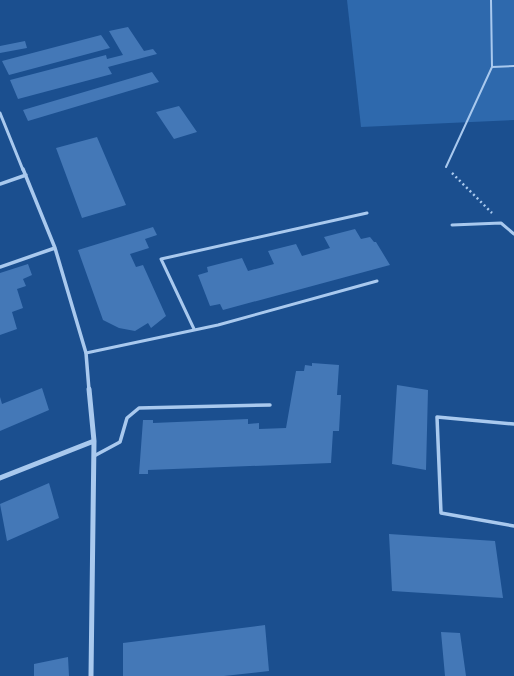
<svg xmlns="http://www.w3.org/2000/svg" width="514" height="676" font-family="'Sofia Sans Condensed',sans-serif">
<rect width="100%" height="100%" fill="#1b4f8f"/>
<!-- green -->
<path fill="#2e69ad" d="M347,0H514V120L361,127Z"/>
<!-- building -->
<path fill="#4478b7" d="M128,27L144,51L153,49L157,54L108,67L112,74L18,99L10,80L106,55L107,59L123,55L109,31Z
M101,35L110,48L9,75L2,61Z
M25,41L27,48L0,53V46Z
M152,72L159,82L28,121L23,110Z
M179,106L197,132L174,139L156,112Z
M97,137L126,205L82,218L56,148Z
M153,227L157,235L145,239L149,248L130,254L136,267L143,265L166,316L151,328L148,323L135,331L119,328L103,320L78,250Z
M355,229L361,239L370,237L374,242H376L390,265L223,310L220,304L210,306L198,275L208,272L207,267L242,258L248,271L274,264L268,251L296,244L302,256L330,248L324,237Z
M28,264L32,275L23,279L26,286L17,289L23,308L12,312L17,329L0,335V273Z
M312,363L339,365L337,395H341L339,431H333L331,463L148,470V474H139L143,420H153V423L248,419V424L259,423V429L286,428L296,371H304L305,365L312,366Z
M397,385L428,390L426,470L392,464Z
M42,388L49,410L0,431V397L2,404Z
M49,483L59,518L7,541L0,504Z
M389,534L495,541L503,598L392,591Z
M265,625L269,671L224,676H123V643Z
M441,632L460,633L466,676H445Z
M68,657L69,676H34V664Z"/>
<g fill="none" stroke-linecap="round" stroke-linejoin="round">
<!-- path -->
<path stroke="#a9c9ee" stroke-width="2.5" stroke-dasharray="2 3" stroke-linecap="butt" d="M452,173L492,213"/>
<!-- service-far2 -->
<path stroke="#a9c9ee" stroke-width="2" d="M491,0L492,67
M446,167L492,67L514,66"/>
<!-- service-far1 -->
<path stroke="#a9c9ee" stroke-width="3" d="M452,225L501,223L514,234
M194,329L161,259L367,213
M86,353L218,325L377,281"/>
<!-- service -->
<path stroke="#a9c9ee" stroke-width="3.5" d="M514,424L437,417L441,513L514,526
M94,456L120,442L127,418L139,408L270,405"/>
<!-- minor-far2 -->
<path stroke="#a9c9ee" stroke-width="3" d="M0,113L23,170"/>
<!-- minor-far1 -->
<path stroke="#a9c9ee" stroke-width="3.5" d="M23,169L55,248L86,353L89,390
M0,184L26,175
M0,267L55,248"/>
<!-- minor -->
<path stroke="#a9c9ee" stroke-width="5" d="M89,389L94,441L91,676
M0,478L94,441"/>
</g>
</svg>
